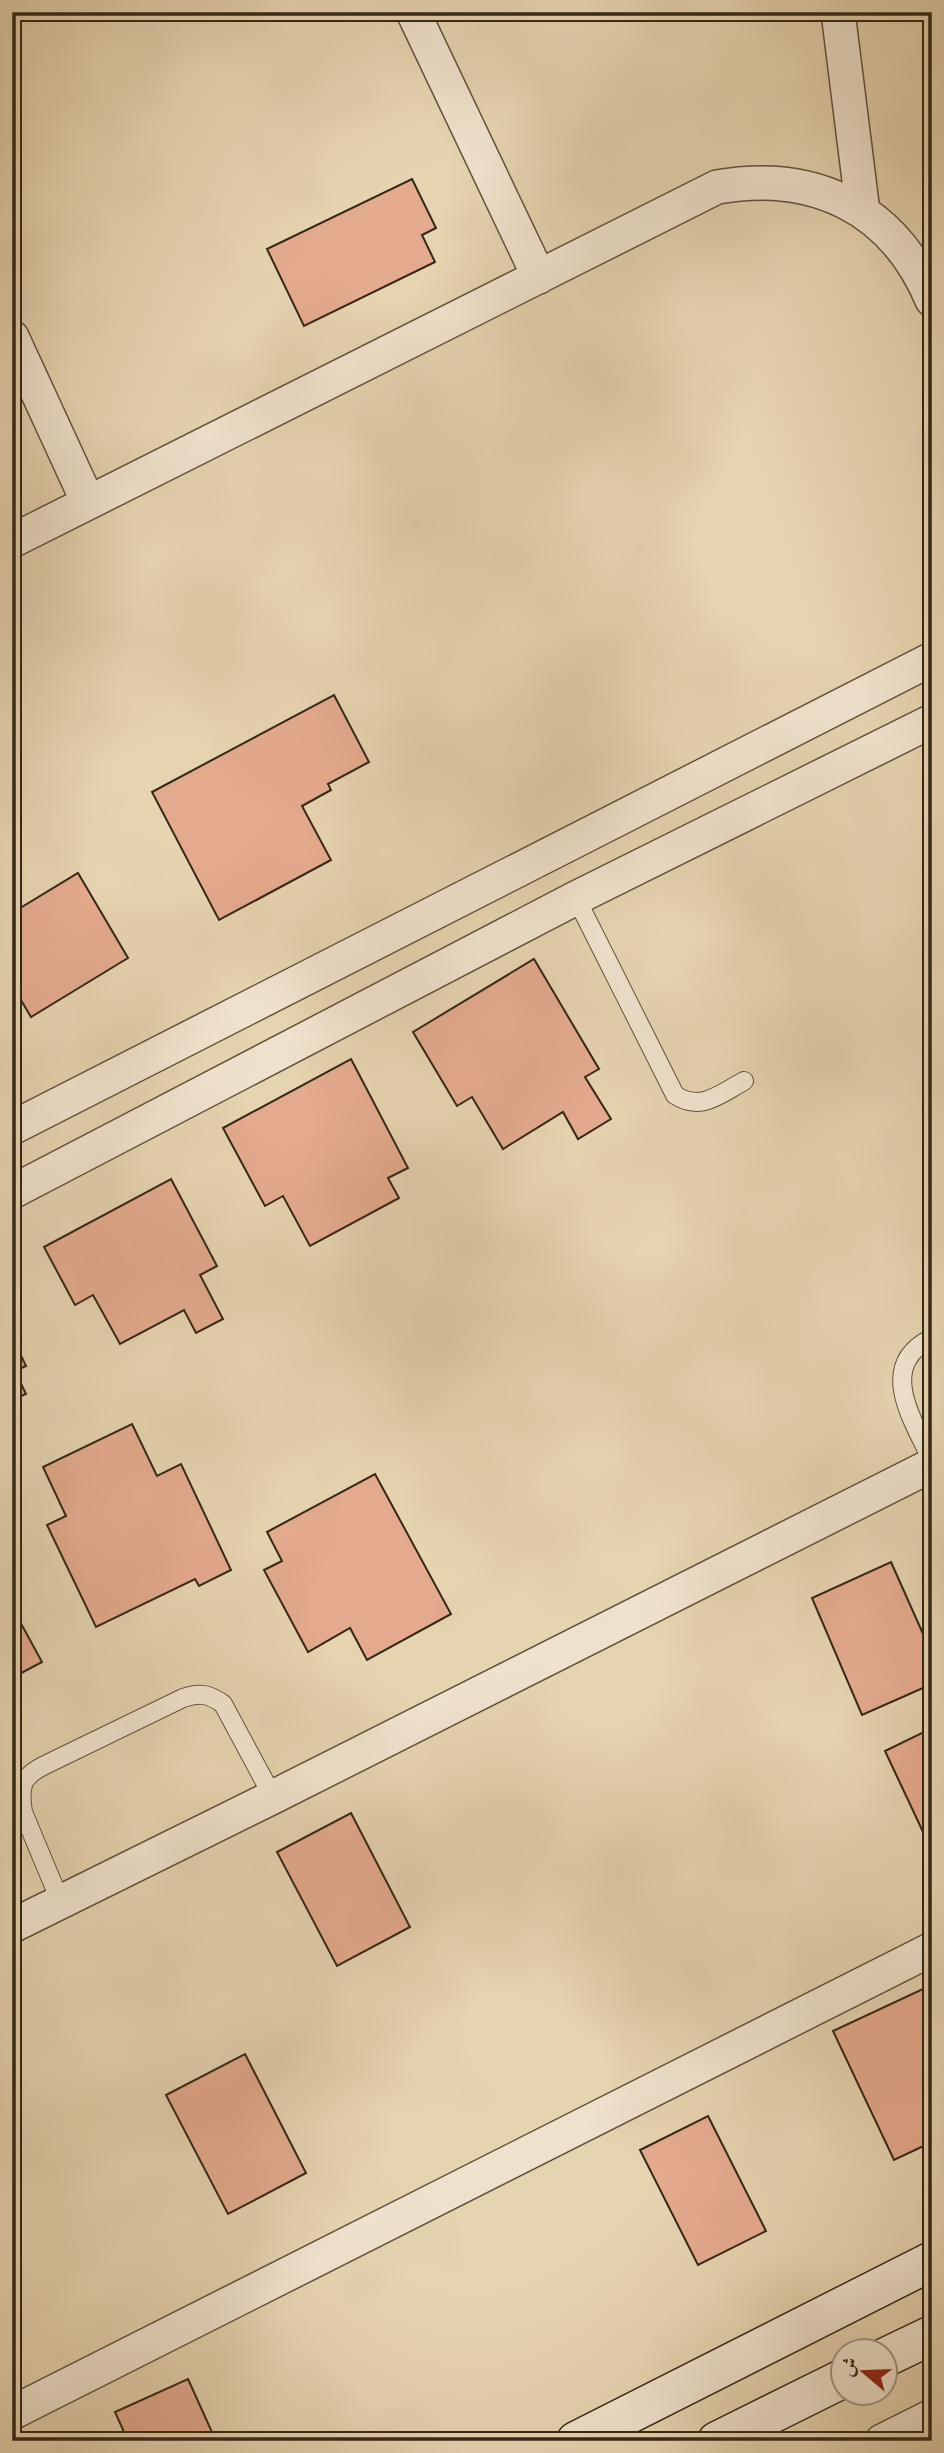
<svg xmlns="http://www.w3.org/2000/svg" width="944" height="2453" font-family="'Gentium Book Plus',Amiri,serif">
<rect width="100%" height="100%" fill="#e6d3b0"/>
<filter id="stains"><feTurbulence type="fractalNoise" baseFrequency=".00286" numOctaves="4"/><feColorMatrix values="0 0 0 0 .2 0 0 0 0 .09 0 0 0 0 .02 0 0 0 .5 -.17"/></filter>
<radialGradient id="worn" r=".72"><stop offset=".6" stop-color="#630" stop-opacity="0"/><stop offset="1" stop-color="#630" stop-opacity=".3"/></radialGradient>
<!-- building -->
<path fill="#e4aa8e" stroke="#352715" stroke-width="2" d="M412,179L436,228L422,235L435,262L304,326L267,249Z
M334,695L369,762L328,784L331,790L302,806L331,860L219,920L152,792Z
M78,873L128,958L31,1017L12,985V913Z
M534,959L599,1069L585,1077L611,1119L578,1139L563,1112L503,1149L472,1097L457,1106L413,1032Z
M351,1059L408,1168L388,1178L399,1198L310,1246L283,1196L265,1206L223,1128Z
M171,1179L217,1266L200,1275L223,1319L196,1333L184,1310L120,1344L93,1295L75,1305L44,1247Z
M12,1337L26,1366L15,1371L26,1394L12,1400Z
M132,1424L157,1476L181,1464L231,1570L199,1586L195,1579L96,1627L47,1525L66,1516L43,1467Z
M375,1474L451,1614L367,1660L350,1628L308,1652L264,1570L282,1561L267,1532Z
M891,1562L932,1654V1684L862,1715L812,1598Z
M12,1607L42,1662L12,1678Z
M932,1728V1851L885,1751Z
M351,1813L410,1927L337,1966L277,1852Z
M925,1988L932,2002V2142L894,2160L833,2031Z
M245,2054L306,2173L228,2214L166,2095Z
M708,2116L766,2231L698,2265L640,2150Z
M188,2379L216,2441H128L115,2412Z"/>
<g fill="none" stroke-linecap="round" stroke-linejoin="round">
<!-- service casing -->
<g stroke="#61523c" stroke-width="20">
<path id="service" d="M576,898L675,1095C701,1112 720,1094 744,1081
M932,1338C875,1366 914,1421 932,1461
M61,1903L23,1812C19,1786 21,1777 45,1765L183,1698C199,1692 209,1694 223,1704L273,1797"/>
</g>
<!-- minor casing -->
<g stroke="#61523c" stroke-width="36">
<path id="minor" d="M413,12L539,277
M838,12L863,212
M12,337L88,502
M12,541L717,187C813,170 893,207 932,300
M12,1128L932,659
M12,1192L576,898L932,721
M12,1926L273,1797L932,1465
M12,2413L932,1949
M882,2441L932,2416"/>
</g>
<!-- secondary casing -->
<g stroke="#352715" stroke-width="41">
<path id="secondary" d="M884,2358L932,2335
M576,2441L932,2261
M717,2441L842,2379"/>
</g>
<!-- service -->
<use href="#service" stroke="#efe2cc" stroke-width="18"/>
<!-- minor -->
<use href="#minor" stroke="#efe2cc" stroke-width="33"/>
<!-- secondary -->
<use href="#secondary" stroke="#efe2cc" stroke-width="38"/>
</g>
<!-- margin -->
<rect width="944" height="2453" fill="none" stroke="#e6d3b0" stroke-width="42"/>
<rect x="14" y="14" width="916" height="2425" fill="none" stroke="#352715" stroke-width="3.5"/>
<rect x="21" y="21" width="902" height="2411" fill="none" stroke="#352715" stroke-width="2"/>
<!-- north arrow -->
<g transform="translate(864 2372) rotate(289)"><circle r="33" fill="#efe2cc" stroke="#a59783" stroke-width="2"/>
<path d="M0-5L12 26L0 18L-12 26Z" fill="#8f2418"/>
<text y="-10" font-size="19" font-weight="bold" text-anchor="middle" fill="#352715">ش</text>
</g>
<rect width="100%" height="100%" filter="url(#stains)"/>
<rect width="100%" height="100%" fill="url(#worn)"/>
</svg>
